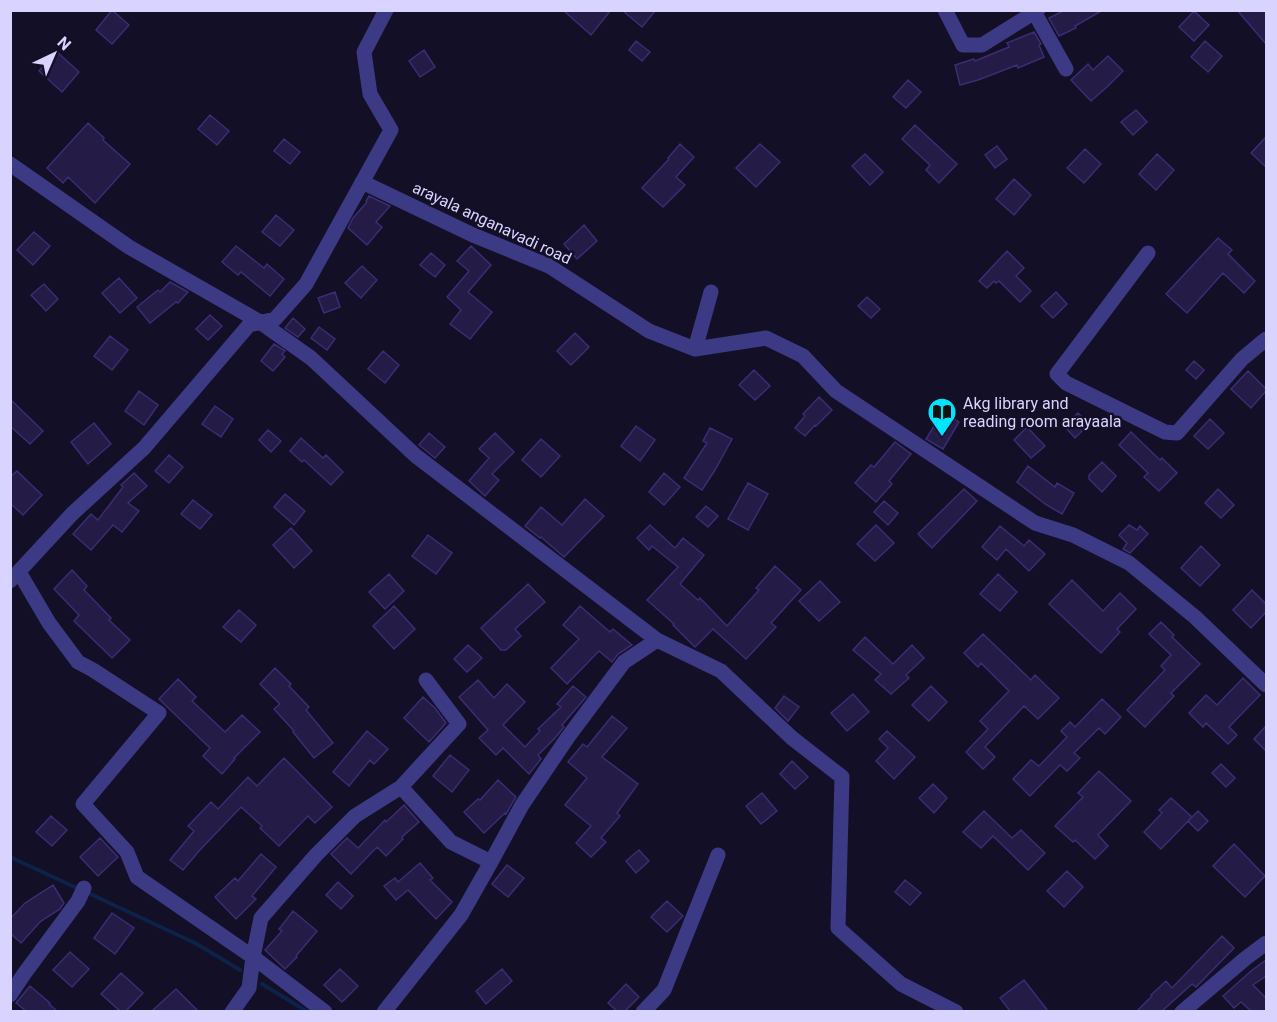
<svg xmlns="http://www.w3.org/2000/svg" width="1277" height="1022" font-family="Roboto,sans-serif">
<rect width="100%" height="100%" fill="#130f26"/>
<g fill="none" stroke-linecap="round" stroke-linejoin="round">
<!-- stream -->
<path stroke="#0c2248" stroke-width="4" d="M10,857L79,889
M86,892L195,943L240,970
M262,984L308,1012"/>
</g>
<!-- building -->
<path fill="#241b47" stroke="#3b2d73" stroke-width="1.5" d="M112,10L129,25L112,44L96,30Z
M563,10H611L591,35Z
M622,10H656L642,27Z
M1065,10H1103L1075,26L1076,28L1059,36L1049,18Z
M1237,10H1266V44Z
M1194,11L1209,25L1194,41L1179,27Z
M1034,32L1041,44L1039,45L1044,57L1018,68L1017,65L978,80L960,85L955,65L974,59L975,61L1009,47L1007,43Z
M636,41L650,52L642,61L629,50Z
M1205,41L1222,56L1208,72L1191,57Z
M424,50L435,67L420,77L409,61Z
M56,51L79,72L62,92L39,71Z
M1108,56L1123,71L1108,86L1091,101L1071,80L1088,64L1093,70Z
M908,80L921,92L906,108L893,97Z
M1136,110L1147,122L1133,135L1121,122Z
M210,115L229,131L217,145L198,129Z
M88,123L104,138L103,140L130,164L95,203L68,177L63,183L47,168Z
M915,125L957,164L939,183L926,170L930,165L902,139Z
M1266,137V167L1251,153Z
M284,139L300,152L290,164L274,151Z
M680,144L694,157L676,177L685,185L663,207L642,188L669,159L668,158Z
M760,144L780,162L756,187L736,168Z
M997,146L1007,159L995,168L985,155Z
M1085,149L1101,164L1084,183L1067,168Z
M865,154L883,172L870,185L852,166Z
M1157,154L1174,170L1156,190L1139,174Z
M1014,179L1031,195L1014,215L996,199Z
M369,196L390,206L376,222L382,227L367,245L348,228L353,218L367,202L366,201Z
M276,215L294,230L280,246L262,232Z
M584,225L597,241L577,259L564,244Z
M34,232L50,246L33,265L17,250Z
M1218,238L1232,250L1228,254L1255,281L1244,293L1223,273L1187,313L1166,294Z
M236,246L264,268L267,264L284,279L270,296L241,272L238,275L222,262Z
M471,246L491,265L468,292L492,312L470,339L450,324L461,310L447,297L469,271L457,261Z
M1007,251L1024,268L1016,276L1031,291L1020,302L999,281L996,283L994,281L987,288L979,281Z
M431,253L445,265L435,277L420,265Z
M362,266L377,280L361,298L345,283Z
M119,278L137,298L120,313L102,293Z
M170,282L188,292L178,303L176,302L150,323L137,307L158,290L160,292Z
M44,284L58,299L46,311L31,295Z
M335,292L340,307L324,313L318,298Z
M1056,292L1067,304L1053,318L1041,306Z
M867,297L880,309L871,318L858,306Z
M210,315L222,326L208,340L196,329Z
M293,318L305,329L298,337L285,328Z
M319,327L335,339L327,350L311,338Z
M575,333L589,347L571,365L557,351Z
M110,336L128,350L112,370L94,356Z
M274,344L285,351L282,354L285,357L273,371L261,361Z
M383,351L399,365L385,383L368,369Z
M1194,361L1204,370L1196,379L1186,370Z
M754,370L770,386L755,400L739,385Z
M1248,371L1266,389V391L1251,408L1231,389Z
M139,391L158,405L144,425L125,411Z
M819,397L832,410L816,426L815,425L805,436L795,428L805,416L803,414Z
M10,399L43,431L30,444L10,426Z
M215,406L233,419L221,437L202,424Z
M943,412L959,422L943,449L926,439Z
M1078,413L1089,424L1075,438L1064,426Z
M1210,419L1224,433L1208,449L1194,436Z
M94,423L111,444L88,464L71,442Z
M636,426L655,440L640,461L621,446Z
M1027,427L1045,446L1031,458L1014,440Z
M710,428L732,439L715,470L702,490L684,478L707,443L703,441Z
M268,430L281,441L271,452L259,440Z
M1131,432L1160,460L1162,458L1177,473L1159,491L1144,477L1148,473L1119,445Z
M429,433L445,447L435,458L419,445Z
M495,433L514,452L492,474L499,480L485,496L469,481L489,458L479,449Z
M301,438L323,458L326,455L343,472L331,485L304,460L302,462L290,451Z
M541,439L560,456L541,477L522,460Z
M895,442L911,454L889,481L892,484L876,502L855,483L871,465L874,467Z
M169,455L183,467L169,483L155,471Z
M1102,462L1116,476L1102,492L1089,479V475Z
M1028,466L1055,487L1057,483L1074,493L1062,514L1045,504L1017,482Z
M17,471L42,495L23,515L10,503V477Z
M134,473L147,486L128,503L139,511L122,532L113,525L91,550L73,534L91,514L98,520L123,487L121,485Z
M664,473L680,487L664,505L649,492Z
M748,483L768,494L748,530L728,519Z
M964,489L977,501L932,548L918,534Z
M1218,489L1234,505L1221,518L1205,503Z
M285,494L305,511L294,525L274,507Z
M585,499L604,516L564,557L541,537L540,538L525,526L541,507L562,525Z
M193,500L212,515L200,529L181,514Z
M884,501L898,513L888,525L874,512Z
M706,506L718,516L708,527L696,517Z
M650,525L675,548L683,538L704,555L680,584L698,600L700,598L727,626L759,590L756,588L775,566L801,590L771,623L776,627L746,659L713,629L695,647L673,625L674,624L647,600L678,567L652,546L649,550L637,538Z
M876,525L894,543L875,561L857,544Z
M1129,525L1137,530L1140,526L1148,534L1130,553L1123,549L1127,543L1119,535Z
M1000,526L1024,546L1029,540L1045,554L1029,571L1006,549L997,560L982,547Z
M291,528L312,551L294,568L273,545Z
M428,535L452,553L436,574L412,556Z
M1201,546L1220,565L1200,586L1181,568Z
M72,570L87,586L84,590L111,618L109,620L130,640L112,658L74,621L79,615L54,589Z
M389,574L404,591L385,609L369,592Z
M998,574L1017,592L1000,611L980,594Z
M1072,580L1103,611L1120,593L1136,609L1117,629L1120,632L1101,653L1049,604Z
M820,581L840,602L819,621L799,601Z
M528,584L545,602L515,629L521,636L506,650H501L481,628Z
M1252,590L1266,604V612L1251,628L1233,610Z
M394,606L415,629L394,649L373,626Z
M580,606L610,632L613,629L632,645L618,654L612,662L599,651L567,684L551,668L579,639L563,625Z
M239,610L256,625L241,642L223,627Z
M1161,622L1174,635L1172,637L1200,664L1171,693L1174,696L1145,727L1127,710L1165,670L1161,666L1171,655L1149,634Z
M983,634L1031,680L1035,675L1059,698L1038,719L1024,706L985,747L995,757L983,769L966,752L988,729L980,721L1009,691L981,663L978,667L964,653Z
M865,637L893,664L912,645L924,658L906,675L909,678L891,694L875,680L881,674L853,650Z
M468,645L482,658L467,672L454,659Z
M275,668L291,684L289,686L309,707L306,710L333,743L314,758L293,732L294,731L274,709L280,704L260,684Z
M1243,678L1260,695L1229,727L1237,735L1228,744L1206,723L1203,727L1189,713L1206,695L1217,705Z
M178,679L196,697L192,701L225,732L242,715L260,732L234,758L235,759L222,774L203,756L210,748L159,699Z
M478,680L494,698L507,684L525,702L503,725L525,747L540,731L538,729L561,707L557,704L573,686L586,697L562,725L564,727L555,738L538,755L541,759L529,774L503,748L496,755L479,738L488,730L459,697Z
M931,686L947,702L929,721L912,705Z
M853,694L869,712L847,731L831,713Z
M784,696L799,707L788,721L775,708Z
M423,697L435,708L446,723L429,742L404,718Z
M1102,699L1121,717L1105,734L1099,728L1074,753L1080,758L1067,771L1060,765L1030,796L1013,779L1031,760L1039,766L1067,737L1061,731L1070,722L1075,727Z
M612,716L627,728L602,757L638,784L617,813L620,816L601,838L606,842L591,857L576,843L591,826L565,805L587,778L568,762L583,744L587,747Z
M1266,726V751L1254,739Z
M367,731L388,749L374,764L370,760L349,786L333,772Z
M887,731L915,757L894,779L876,761L888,748L879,739Z
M450,755L469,770L452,792L433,776Z
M284,758L332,807L315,823L308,816L279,846L260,828L262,826L241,807L199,851L183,870L170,860L194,831L188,826L211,802L218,809L248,777L257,786Z
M792,761L808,777L795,789L780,774Z
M1221,764L1235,778L1226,787L1212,773Z
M1099,771L1131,801L1098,835L1108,846L1095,859L1075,840L1073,842L1055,826L1083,797L1078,793Z
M498,780L516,797L506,814L505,813L484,833L464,812L478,799L480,800Z
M933,784L947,798L934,813L919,798Z
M762,793L777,811L761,824L746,806Z
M1171,798L1192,817L1161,849L1144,832L1162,813L1159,810Z
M404,805L419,822L402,837L403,839L386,856L377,847L351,874L331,854L347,838L358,848L385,820L386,822Z
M984,811L1012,838L1021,830L1045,853L1028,870L993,836L981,848L963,832Z
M1198,811L1208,821L1198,831L1188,821Z
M51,816L67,830L52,846L36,832Z
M100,838L118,857L98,876L80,857Z
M1234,844L1265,876L1245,897L1213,866Z
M639,850L649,861L636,873L626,861Z
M261,854L276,867L252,896L256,899L236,919L215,897L235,878L238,881Z
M420,863L433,878L430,880L452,902L436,919L408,890L396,900L384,886L395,878L398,882Z
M507,865L524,878L508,897L492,884Z
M1067,871L1083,887L1064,907L1047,891Z
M905,880L921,893L910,905L895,892Z
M338,882L353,896L341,909L326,895Z
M53,885L64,903L60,909L41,921L21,943L10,933V919L25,903Z
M667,901L683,916L667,932L651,917Z
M293,911L317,931L296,956L297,957L285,969L265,950L282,931L279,929Z
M112,913L134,928L115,954L94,938Z
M1222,936L1234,948L1196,987L1192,984L1162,1011H1137L1152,996L1151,995L1166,981L1172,988Z
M70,952L89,969L72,987L53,970Z
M1266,960V976L1253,985L1266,998V1011H1251L1241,1002L1234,1008L1223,996L1251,971Z
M340,969L358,986L342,1002L324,985Z
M502,969L512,981L486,1004L476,991Z
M121,973L143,993L126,1011H120L101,994Z
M1024,980L1048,1011H1010L1000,998Z
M626,984L639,997L625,1011H617L608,1003Z
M30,986L50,1003L49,1004L57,1011H26L16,1003Z
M176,989L198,1011H152Z"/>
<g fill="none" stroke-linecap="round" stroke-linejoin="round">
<!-- minor -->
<path stroke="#3d3a85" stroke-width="15" d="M945,10L963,45H982L1038,10
M1033,10L1066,69
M10,164L129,247L260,322L311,358L416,456L657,640
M362,182L473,235L549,266L649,331L695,349L766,338L803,356L836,391L1035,523L1073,535L1129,563L1195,617L1266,685
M1148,253L1057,374L1066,383L1165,432L1177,433L1242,359L1266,339
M695,349L711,292
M19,572L49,623L78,662L93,670L159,713L83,804L127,852L137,877L253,957L325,1012
M10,581L73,513L144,448L249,325L275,319L306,284L391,130L370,94L364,52L386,10
M401,787L459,724L426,680
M10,995L24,974L78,901L84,888
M232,1012L249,988L253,957L261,918L316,855L355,816L401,787L451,842L491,862L522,805L568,737L624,662L657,640L721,671L792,738L842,777L838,928L901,984L956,1012
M384,1012L461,915L491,862
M643,1012L664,990L718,855
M1182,1012L1246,958L1266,943"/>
</g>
<!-- icons -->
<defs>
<g id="library-pin" transform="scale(1.5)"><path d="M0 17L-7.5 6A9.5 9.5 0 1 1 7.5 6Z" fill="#00e5ff" stroke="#130f26"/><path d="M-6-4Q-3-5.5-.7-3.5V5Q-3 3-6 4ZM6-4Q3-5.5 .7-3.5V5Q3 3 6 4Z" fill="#111"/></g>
</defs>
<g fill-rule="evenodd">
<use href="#library-pin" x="942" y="412"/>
</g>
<g text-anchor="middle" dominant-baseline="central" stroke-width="5" stroke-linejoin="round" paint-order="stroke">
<!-- street labels -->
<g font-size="16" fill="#d9d4ff" stroke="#130f26">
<text transform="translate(492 223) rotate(25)">arayala anganavadi road</text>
</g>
<!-- poi labels -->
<g font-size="16" fill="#d9d4ff" stroke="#130f26" text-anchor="start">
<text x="963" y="403">Akg library and<tspan x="963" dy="18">reading room arayaala</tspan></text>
</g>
</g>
<!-- border -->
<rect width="1277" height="1022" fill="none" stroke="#d9d4ff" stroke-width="24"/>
<!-- north arrow -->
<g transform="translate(54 54) rotate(44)" stroke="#130f26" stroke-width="4.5" paint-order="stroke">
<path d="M0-4.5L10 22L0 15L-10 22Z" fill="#d9d4ff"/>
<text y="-9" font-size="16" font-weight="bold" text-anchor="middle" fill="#d9d4ff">N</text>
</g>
</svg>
